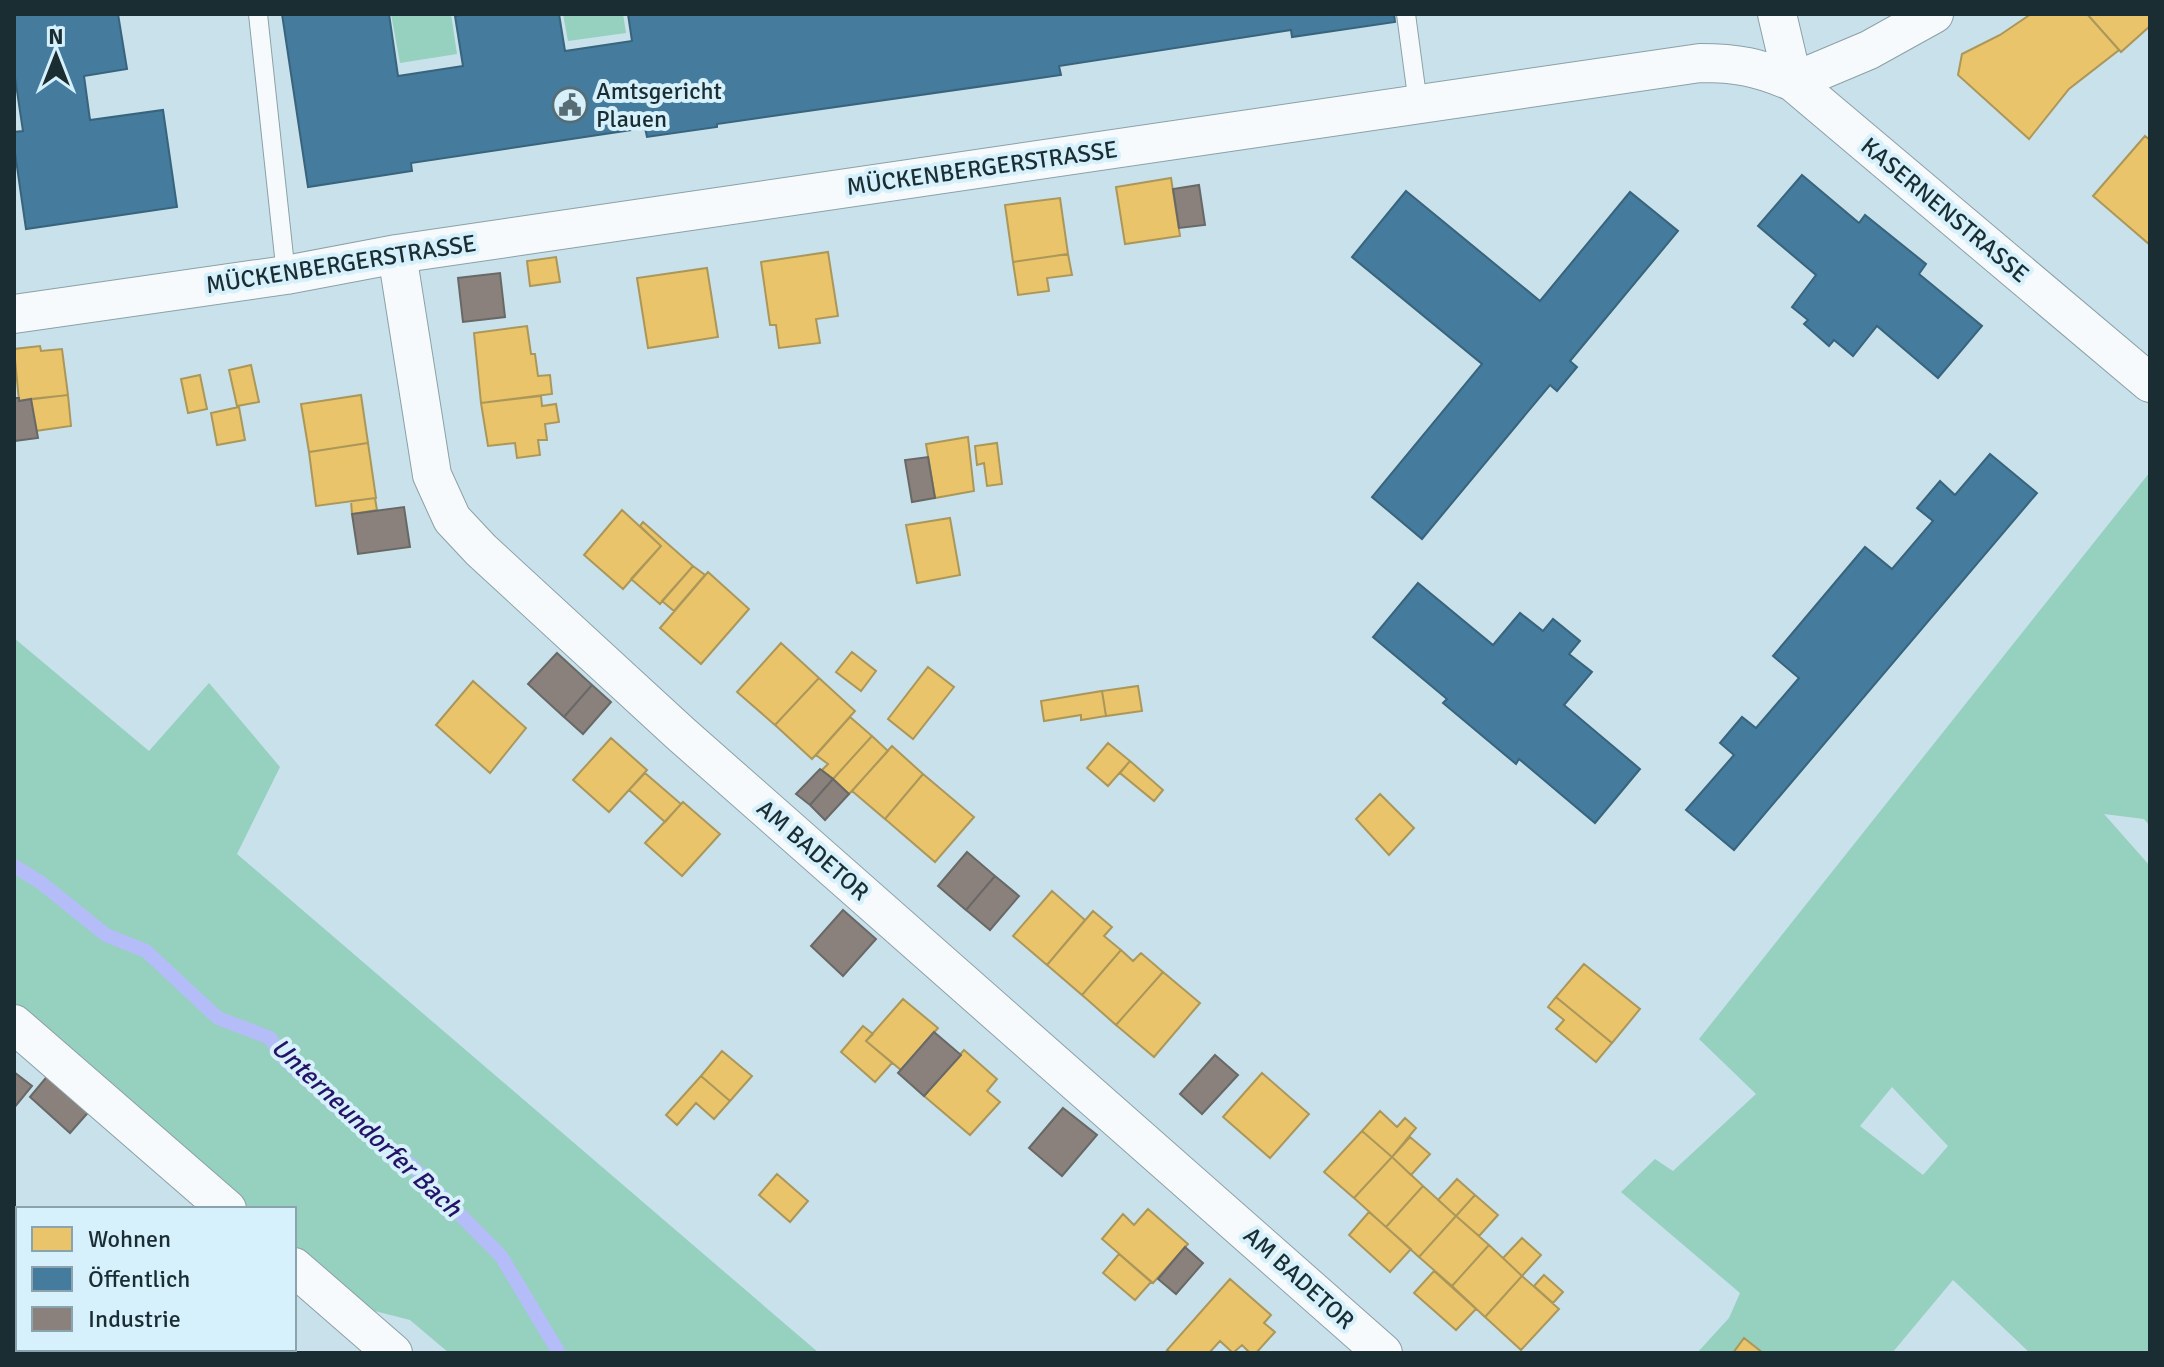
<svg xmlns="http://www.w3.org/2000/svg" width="2164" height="1367" font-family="Signika,sans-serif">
<rect width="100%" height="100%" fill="#c8e1ea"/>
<!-- green -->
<path fill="#96d0bf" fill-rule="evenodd" d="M391,14H451L457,54L400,63Z
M563,14H623L626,33L568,41Z
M2150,472V826L2144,819L2104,814L2150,866V1353H2030L1953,1280L1892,1353H1697L1729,1318L1740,1293L1621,1192L1655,1159L1673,1171L1756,1094L1699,1039ZM1892,1087L1948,1146L1923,1175L1860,1126Z
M14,638L149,751L209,683L280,767L237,854L819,1353H449L410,1320L363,1308L294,1248V1209H250L14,1003Z"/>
<!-- homes -->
<path fill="#e9c46a" stroke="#ab975a" stroke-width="2" d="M2031,14H2087L2119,50L2069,89L2029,139L1958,75L1962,54L2000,35Z
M2087,14H2150V26L2121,52Z
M2145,136L2150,140V245L2093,196Z
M1171,178L1180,236L1125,244L1116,187Z
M1060,198L1068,254L1013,262L1005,205Z
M828,252L838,316L816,319L820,343L779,348L776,325H770L761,262Z
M1068,254L1072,275L1047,278L1049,291L1018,295L1013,262Z
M556,257L560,282L530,286L527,261Z
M707,268L718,337L648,348L637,278Z
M527,326L531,354H535L538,376L550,375L552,394L481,403L474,333Z
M40,346L41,351L62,349L68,395L19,401L14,349Z
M251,365L259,402L237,406L229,370Z
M200,375L207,409L188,413L181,379Z
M68,395L71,426L35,431L31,399Z
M361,395L368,443L309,452L301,404Z
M541,396L542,406L556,404L559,422L545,424L547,440H538L540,455L517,458L515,443L488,446L481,403Z
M239,407L245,440L217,445L211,413Z
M968,437L974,491L935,498L926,444Z
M368,443L376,498L316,506L309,452Z
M997,443L1002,484L987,486L984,463L977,465L975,446Z
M375,498L377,510L352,514L351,501Z
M622,510L661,546L623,589L584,555Z
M950,518L960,575L917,583L906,525Z
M643,522L693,566L660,604L631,579L661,546L640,526Z
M693,566L705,575L674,611L662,601Z
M708,572L749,609L701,664L660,628Z
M781,643L819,678L775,725L737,692Z
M852,652L876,671L861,691L836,672Z
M928,667L954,687L913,739L888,719Z
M819,678L855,711L812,759L775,725Z
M473,681L526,728L490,773L436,725Z
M1138,686L1142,711L1106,716L1102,691Z
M1102,691L1106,716L1081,720V715L1044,721L1041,701Z
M850,717L872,736L833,779L822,770L828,764L816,755Z
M872,736L888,751L849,794L833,779Z
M611,738L647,770L609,812L573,780Z
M1108,743L1130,761L1108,786L1087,768Z
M892,746L923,774L885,819L852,791Z
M1130,761L1163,790L1154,801L1120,773Z
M645,773L681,804L665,822L629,790Z
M923,774L974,817L935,862L885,819Z
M1380,794L1414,828L1389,855L1356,819Z
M683,802L720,834L682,876L645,843Z
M1052,891L1085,920L1047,965L1013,936Z
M1093,911L1112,927L1104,936L1121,950L1082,995L1047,965Z
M1121,950L1133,961L1141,953L1163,972L1116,1025L1082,995Z
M1584,964L1640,1009L1612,1043L1556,997Z
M1163,972L1200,1003L1154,1057L1116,1025Z
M1556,997L1612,1043L1596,1062L1556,1029L1564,1020L1548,1007Z
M903,999L938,1028L901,1070L866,1041Z
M863,1026L873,1034L866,1041L892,1063L875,1082L841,1052Z
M964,1050L997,1079L987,1091L1000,1102L970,1135L924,1096Z
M722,1051L752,1076L730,1101L701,1076Z
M1262,1073L1309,1114L1270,1158L1223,1117Z
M701,1076L730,1101L714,1119L696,1103L677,1125L666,1115Z
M1380,1111L1397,1127L1405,1118L1416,1128L1392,1157L1362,1131Z
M1362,1131L1392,1157L1354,1198L1324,1172Z
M1410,1137L1430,1154L1411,1175L1392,1157Z
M1392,1157L1423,1186L1386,1227L1354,1198Z
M777,1174L808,1201L790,1222L759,1195Z
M1457,1179L1475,1195L1456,1216L1438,1200Z
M1423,1186L1456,1216L1419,1257L1386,1227Z
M1475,1195L1498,1215L1479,1236L1456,1216Z
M1148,1209L1188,1244L1153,1283L1102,1239L1123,1214L1134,1225Z
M1369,1212L1411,1249L1390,1272L1349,1235Z
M1456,1216L1489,1245L1452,1286L1419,1257Z
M1522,1238L1541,1255L1522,1276L1503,1258Z
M1489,1245L1522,1276L1485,1317L1452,1286Z
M1119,1254L1151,1282L1135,1300L1103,1273Z
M1434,1271L1476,1309L1456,1330L1414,1293Z
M1544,1275L1563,1292L1553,1303L1534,1286Z
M1522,1276L1559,1309L1521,1350L1485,1317Z
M1230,1279L1271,1315L1264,1323L1275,1332L1256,1353H1250L1242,1345L1233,1353L1220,1341L1209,1353H1171L1167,1350Z
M1744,1338L1763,1353H1733Z"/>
<!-- public -->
<path fill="#457b9d" stroke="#38647d" stroke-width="2" d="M14,14H118L127,69L84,76L90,120L163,110L177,207L26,229L14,146V132L23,131L14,71Z
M282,14H389L398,76L463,66L455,16L465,14H559L565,51L632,41L628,14H1394L1395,22L1292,37L1291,30L1059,66L1061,75L717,124V127L647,137L645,128L411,163L412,171L308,187Z
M1802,175L1859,223L1865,215L1926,264L1919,274L1982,326L1938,378L1877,326L1853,356L1834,340L1829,346L1804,324L1808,320L1792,307L1816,275L1758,226Z
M1406,191L1540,301L1630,192L1678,231L1570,361L1577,367L1557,391L1550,385L1422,539L1372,497L1482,364L1352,257Z
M1990,454L2037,493L1734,850L1686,810L1734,755L1720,743L1742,717L1756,728L1799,678L1773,656L1865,547L1892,569L1933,521L1917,508L1940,481L1955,495Z
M1418,583L1493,645L1520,613L1543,631L1553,619L1580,641L1569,654L1592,672L1564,705L1640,769L1595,823L1519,759L1516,764L1443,703L1447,699L1373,637Z"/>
<!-- industry -->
<path fill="#8a817c" stroke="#686866" stroke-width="2" d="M1199,185L1205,225L1179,228L1173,189Z
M500,273L505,317L463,322L458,278Z
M14,398H19V401L31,399L38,438L14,441Z
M928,457L935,498L912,502L905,460Z
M404,507L410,547L358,554L352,514Z
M557,653L592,685L564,717L528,684Z
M592,685L611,702L583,734L564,717Z
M820,769L833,779L810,805L796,794Z
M833,779L849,794L825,820L810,805Z
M967,852L995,876L966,910L938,886Z
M995,876L1019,896L990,930L966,910Z
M843,910L876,939L843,976L811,946Z
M934,1032L961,1055L924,1096L898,1073Z
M1215,1055L1238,1075L1202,1114L1180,1094Z
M14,1072L32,1086L14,1108Z
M50,1073L92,1108L70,1133L30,1097Z
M1063,1108L1097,1135L1062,1176L1029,1148Z
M1185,1247L1203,1263L1176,1294L1158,1279Z"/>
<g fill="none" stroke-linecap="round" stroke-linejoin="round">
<!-- stream -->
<path stroke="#b4bdf8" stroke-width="14" d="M14,866L40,882L106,935L146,951L218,1018L270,1038L284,1059L338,1108L410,1164L501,1256L559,1353"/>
<!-- service casing -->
<g stroke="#8ca0a7" stroke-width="20">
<path id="service" d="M258,14L286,275
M1406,14L1418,104"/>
</g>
<!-- minor casing -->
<g stroke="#8ca0a7" stroke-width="40">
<path id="minor" d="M1777,14L1793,82L2150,383
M397,254L432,475L452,519L481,550L681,734L1383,1353
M14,314L286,275L397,254L1700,63C1737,63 1758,67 1793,82L1869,50L1934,14
M14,1024L227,1209
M294,1267L393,1353"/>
</g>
<!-- service -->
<use href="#service" stroke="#f7fafc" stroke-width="18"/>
<!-- minor -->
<use href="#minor" stroke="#f7fafc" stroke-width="38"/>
</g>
<!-- icons -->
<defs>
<g id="civic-ring" transform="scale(1.8)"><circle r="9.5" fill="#d6f1fc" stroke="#576c73" stroke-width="1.5"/><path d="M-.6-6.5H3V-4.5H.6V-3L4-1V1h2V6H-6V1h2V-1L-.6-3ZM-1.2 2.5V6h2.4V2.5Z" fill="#576c73"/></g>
</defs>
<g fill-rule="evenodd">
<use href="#civic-ring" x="570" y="105"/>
</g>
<g text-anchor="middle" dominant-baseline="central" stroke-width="8" stroke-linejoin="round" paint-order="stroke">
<!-- poi labels -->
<g font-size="24" fill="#1a2d33" stroke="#d6f1fc" text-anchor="start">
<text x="596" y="91">Amtsgericht<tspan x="596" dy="28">Plauen</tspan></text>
</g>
<!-- street labels -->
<g font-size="24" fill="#1a2d33" stroke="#d6f1fc">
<text transform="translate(982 168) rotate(-8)">MÜCKENBERGERSTRASSE</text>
<text transform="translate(1945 210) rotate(40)">KASERNENSTRASSE</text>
<text transform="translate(341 264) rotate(-9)">MÜCKENBERGERSTRASSE</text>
<text transform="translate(813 850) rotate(41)">AM BADETOR</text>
<text transform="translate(1299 1278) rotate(42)">AM BADETOR</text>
</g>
<!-- water labels -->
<g font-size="26" font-style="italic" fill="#241369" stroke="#d6f1fc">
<text transform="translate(366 1128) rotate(43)">Unterneundorfer Bach</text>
</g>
</g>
<!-- border -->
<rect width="2164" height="1367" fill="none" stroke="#1a2d33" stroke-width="32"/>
<!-- legend -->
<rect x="16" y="1207" width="280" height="144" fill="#d6f1fc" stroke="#8ba3ac" stroke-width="2"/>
<rect x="32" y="1227" width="40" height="24" fill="#e9c46a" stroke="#8ba3ac" stroke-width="2"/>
<text x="88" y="1247" font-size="24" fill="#1a2d33">Wohnen</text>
<rect x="32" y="1267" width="40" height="24" fill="#457b9d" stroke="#8ba3ac" stroke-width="2"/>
<text x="88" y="1287" font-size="24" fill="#1a2d33">Öffentlich</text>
<rect x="32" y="1307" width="40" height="24" fill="#8a817c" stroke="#8ba3ac" stroke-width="2"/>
<text x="88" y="1327" font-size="24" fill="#1a2d33">Industrie</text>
<!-- north arrow -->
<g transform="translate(56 56)" stroke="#d6f1fc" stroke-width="6" paint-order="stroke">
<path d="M0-6L14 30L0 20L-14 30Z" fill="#1a2d33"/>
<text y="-12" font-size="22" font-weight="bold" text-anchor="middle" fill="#1a2d33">N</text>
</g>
</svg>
